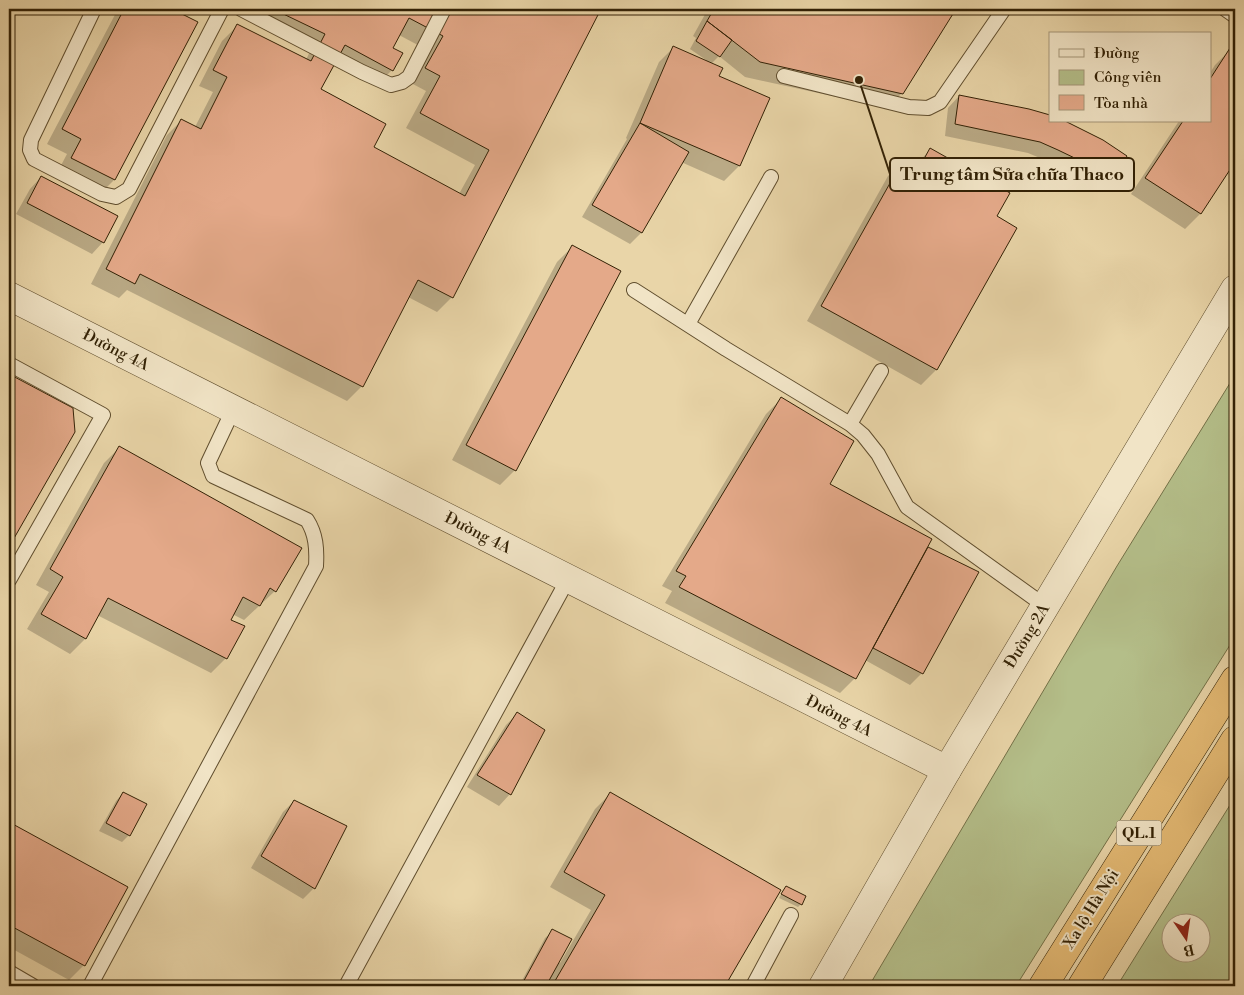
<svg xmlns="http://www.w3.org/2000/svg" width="1244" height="995" font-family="'Libre Bodoni',serif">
<rect width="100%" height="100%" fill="#e9d5a8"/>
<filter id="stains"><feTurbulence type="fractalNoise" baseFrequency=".004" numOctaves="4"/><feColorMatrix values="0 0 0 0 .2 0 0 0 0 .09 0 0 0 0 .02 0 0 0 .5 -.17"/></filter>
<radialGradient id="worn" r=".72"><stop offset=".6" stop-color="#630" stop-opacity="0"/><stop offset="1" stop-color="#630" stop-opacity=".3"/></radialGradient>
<!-- green -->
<path fill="#b4be89" stroke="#737047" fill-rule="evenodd" d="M1235,375V637L1016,986H869L1117,566Z
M1235,797V986H1117ZM1172,922H1202V952H1172Z"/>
<!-- shadow -->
<path fill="#0003" fill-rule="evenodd" d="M118,9H169L196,23L114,180L99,195L57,173L67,154L47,144Z
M243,9H459L465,12L467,9H600L452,297L437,312L408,297L362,386L347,401L127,290L119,298L91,284L167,135L182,120L195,127L213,92L199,86L222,41L237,26L306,60L311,49ZM399,35L429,51L411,83L426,91L406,128L475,165L459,194L372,147L319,90L334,62L377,85L392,70L391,48Z
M708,9H955L902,93L887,108L745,77L719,56L711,64L718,77L768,98L739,166L724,181L681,162L641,233L630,244L582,217L627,139L626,138L659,62L674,47L705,61L706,60L690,49L696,38L693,36Z
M1230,50L1235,53V160L1200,214L1185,229L1131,194L1179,121H1210V73L1215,65Z
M959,96L1028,110L1050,117V121L1113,176L1102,188L1047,161L1028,153L945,136L948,108Z
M930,150L995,217L1015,228L936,370L921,385L807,321L888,176L903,161L914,167Z
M41,177L103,242L92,254L16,214L30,189Z
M572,247L515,470L500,485L452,460L557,262Z
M9,376L72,409L74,432L9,545Z
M781,399L828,484L924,553L928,548L922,673L910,685L865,660L855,678L840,693L665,603L672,591L662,586L766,414Z
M119,448L275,591L244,620L232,614L229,620L243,626L226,658L211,673L97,615L85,639L70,654L27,629L49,592L36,585L104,463Z
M517,714L510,794L499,806L467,787L506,725Z
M123,793L129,835L122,842L99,831L116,801Z
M610,794L779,890L723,986H519L545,938L553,931L558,962L560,963L591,910L550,887L595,809Z
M294,801L314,888L303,899L251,868L283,812Z
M9,824L126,888L84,965L69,980L9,947Z
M786,887L801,904L798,907L779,898L783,891Z"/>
<!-- building -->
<path fill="#e4a989" stroke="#322105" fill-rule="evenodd" d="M124,9H172L198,22L115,180L71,158L81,139L62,129Z
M273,9H462L471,13L473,9H601L453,298L418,280L363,387L140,274L135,284L106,269L181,119L201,129L227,77L213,70L237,24L311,61L325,34ZM409,18L443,36L425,68L440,76L420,113L489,150L465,196L374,147L386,124L321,89L345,45L393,71L403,53L393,48Z
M714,9H956L903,94L760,62L707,21Z
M707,21L732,40L720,57L696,41Z
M673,46L723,68L719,76L770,98L740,166L640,123Z
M1230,48L1235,51V162L1201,214L1145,178L1183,121H1210V79Z
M959,95L1029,109L1050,115V121H1065L1103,140L1127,156L1114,177L1058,150L1040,142L955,124Z
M640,123L689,152L642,233L592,205Z
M930,148L1010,193L997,216L1017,228L937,370L821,306L903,160L919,168Z
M41,176L118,216L104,243L27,203Z
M572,245L621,271L516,471L466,445Z
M9,374L73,408L75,432L9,547Z
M781,397L854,441L830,484L932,539L856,679L679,587L686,576L676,571Z
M119,446L302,548L276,592L270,588L260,606L243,597L231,620L245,626L227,659L108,598L86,639L41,614L63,577L50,569Z
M928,547L979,572L923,674L873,648Z
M517,712L545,730L511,795L477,775Z
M123,792L147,804L130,836L106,823Z
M610,792L781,890L725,986H552L605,895L564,872Z
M294,800L347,826L315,889L261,856Z
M9,822L128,887L85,966L9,925Z
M786,886L806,896L802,905L781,894Z
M552,929L572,939L546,986H521Z"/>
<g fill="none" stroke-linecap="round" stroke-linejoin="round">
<!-- service casing -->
<g stroke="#604e2e" stroke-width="16">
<path id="service" d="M94,9L31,140L30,150L34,159L102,194L116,197L129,189L222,9
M241,9L362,72L391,85L402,82L409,77L444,9
M1225,9L1235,16
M784,76L909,107L928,108L940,102L1004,9
M634,290L726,349L850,424L863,435L878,454L907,507L1045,606
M688,324L771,177
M9,364L103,415L9,580
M850,424L881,371
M9,972L33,986
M90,986L316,566C317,549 316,534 307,520L213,476L208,463L233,410
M346,986L568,579
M753,986L791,915"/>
</g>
<!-- minor casing -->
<g stroke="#604e2e" stroke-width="29">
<path id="minor" d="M9,296L947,770"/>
</g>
<!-- tertiary casing -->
<g stroke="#604e2e" stroke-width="29">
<path id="tertiary" d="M823,986L947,770L1235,289"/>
</g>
<!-- trunk casing -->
<g stroke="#322105" stroke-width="29">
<path id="trunk" d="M1043,986L1235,680
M1082,986L1235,740"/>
</g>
<!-- service -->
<use href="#service" stroke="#f1e4c6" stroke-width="14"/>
<!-- minor -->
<use href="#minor" stroke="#f1e4c6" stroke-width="28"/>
<!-- tertiary -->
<use href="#tertiary" stroke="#f1e4c6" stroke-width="28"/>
<!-- trunk -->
<use href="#trunk" stroke="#e4ba74" stroke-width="28"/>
</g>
<g text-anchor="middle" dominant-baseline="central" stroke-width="4" stroke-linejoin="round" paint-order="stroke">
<!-- shield labels -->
<rect fill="#f1e4c6" stroke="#6b5c3f" stroke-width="1" x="1116.5" y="820.5" width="45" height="25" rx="4"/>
<g font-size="15" font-weight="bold" fill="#322105">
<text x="1139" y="833">QL.1</text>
</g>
<!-- street labels -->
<g font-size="16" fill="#322105" stroke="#f1e4c6">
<text transform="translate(116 350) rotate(27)">Đường 4A</text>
<text transform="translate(478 533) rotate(27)">Đường 4A</text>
<text transform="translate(1027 636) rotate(-59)">Đường 2A</text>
<text transform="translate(839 716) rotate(27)">Đường 4A</text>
<text transform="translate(1091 909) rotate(-58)">Xa lộ Hà Nội</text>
</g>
</g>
<!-- callouts -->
<path fill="none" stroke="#322105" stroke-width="2" d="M859 80L890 174"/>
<circle fill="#322105" stroke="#f1e4c6" stroke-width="2" cx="859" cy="80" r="5"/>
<rect fill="#f1e4c6" stroke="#322105" stroke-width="2" x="890" y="158" width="244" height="33" rx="5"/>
<g font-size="18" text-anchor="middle" font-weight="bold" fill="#322105">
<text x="1012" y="180">Trung tâm Sửa chữa Thaco</text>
</g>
<!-- margin -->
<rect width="1244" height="995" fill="none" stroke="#e9d5a8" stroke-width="30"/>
<rect x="10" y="10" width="1224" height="975" fill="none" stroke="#322105" stroke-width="2.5"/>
<rect x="15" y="15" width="1214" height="965" fill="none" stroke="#322105"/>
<!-- legend -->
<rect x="1049" y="32" width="162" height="90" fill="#f1e4c6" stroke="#a59679"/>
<rect x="1059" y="49" width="25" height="8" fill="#f1e4c6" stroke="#a59679"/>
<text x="1094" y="58" font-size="15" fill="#322105">Đường</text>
<rect x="1059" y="70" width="25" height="15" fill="#b4be89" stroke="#a59679"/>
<text x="1094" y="82" font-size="15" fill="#322105">Công viên</text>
<rect x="1059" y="95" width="25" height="15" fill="#e4a989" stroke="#a59679"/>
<text x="1094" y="108" font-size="15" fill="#322105">Tòa nhà</text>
<!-- north arrow -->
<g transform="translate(1186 938) rotate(167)"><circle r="24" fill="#f1e4c6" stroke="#a59679"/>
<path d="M0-4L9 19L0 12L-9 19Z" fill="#8f2418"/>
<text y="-8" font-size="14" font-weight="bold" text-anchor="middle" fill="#322105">B</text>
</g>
<rect width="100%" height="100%" filter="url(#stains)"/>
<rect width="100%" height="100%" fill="url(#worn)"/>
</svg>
